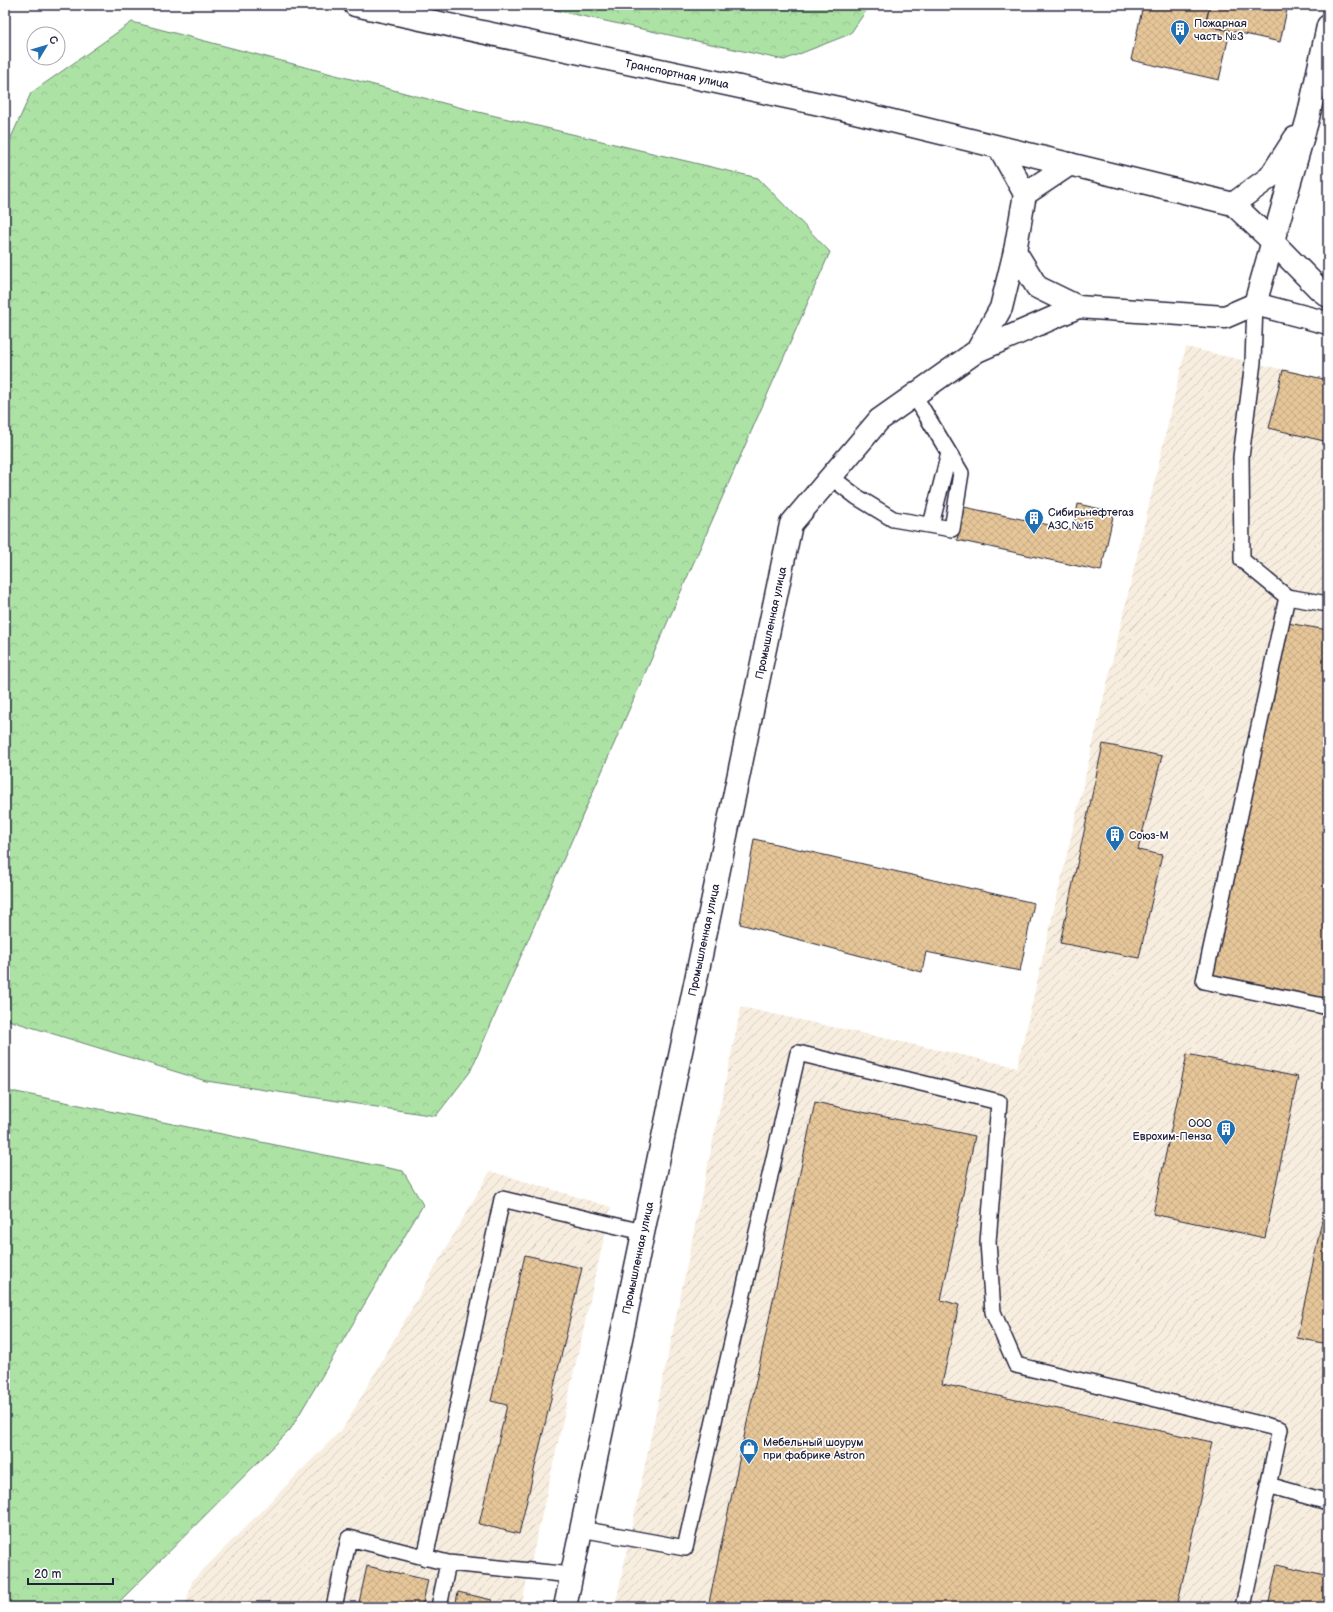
<svg xmlns="http://www.w3.org/2000/svg" width="1333" height="1612" font-family="'Balsamiq Sans',sans-serif">
<defs>
<pattern id="industrial-furrows" width="10" height="10" patternUnits="userSpaceOnUse"><rect width="10" height="10" fill="#f8eee0"/><path d="M-1 1l2-2M0 10L10 0M9 11l2-2" fill="none" stroke="#d4ccc1"/></pattern>
<pattern id="forest-crowns" width="20" height="18" patternUnits="userSpaceOnUse"><rect width="20" height="18" fill="#ade2a5"/><path d="M2 6a3 3 0 1 1 6 0M12 15a3 3 0 1 1 6 0" fill="none" stroke="#95c28f"/></pattern>
<pattern id="building-cross-hatch" width="8" height="8" patternUnits="userSpaceOnUse"><rect width="8" height="8" fill="#e6c698"/><path d="M0 0l8 8M0 8l8-8" fill="none" stroke="#c5aa84"/></pattern>
</defs>
<rect width="100%" height="100%" fill="#fff"/>
<filter id="ink" filterUnits="userSpaceOnUse"><feTurbulence type="fractalNoise" baseFrequency=".025" numOctaves="2"/><feDisplacementMap in="SourceGraphic" scale="8" xChannelSelector="R" yChannelSelector="G"/><feConvolveMatrix kernelMatrix="1 2 1 2 8 2 1 2 1" color-interpolation-filters="sRGB"/></filter>
<g filter="url(#ink)">
<!-- industrial -->
<path fill="url(#industrial-furrows)" d="M1186,347L1328,380V1607H615L741,1007L1017,1067Z
M490,1171L611,1207L521,1607H185L192,1581L344,1427Z"/>
<!-- forest -->
<path fill="url(#forest-crowns)" stroke="#688270" d="M532,5H870L850,34L784,60Z
M132,22L470,110L758,178L830,252L470,1072L436,1116L206,1081L5,1019V151L31,93Z
M5,1092H16L403,1171L423,1205L290,1430L114,1607H5Z"/>
<!-- building -->
<path fill="url(#building-cross-hatch)" stroke="#22223b" d="M1143,5H1210L1205,25L1230,31L1219,80L1131,60Z
M1210,5H1288L1280,42L1205,25Z
M1283,370L1328,380V442L1269,428Z
M1078,504L1114,512L1101,571L957,540L964,507L1073,530Z
M1281,622L1328,630V1001L1204,981Z
M1103,744L1162,756L1138,850L1162,855L1139,958L1060,943Z
M754,839L1034,903L1020,971L926,952L922,972L740,924Z
M1187,1054L1298,1077L1265,1238L1153,1214Z
M815,1102L975,1136L941,1300L959,1305L942,1384L1212,1442L1177,1607H708Z
M1328,1192V1344L1297,1338Z
M525,1255L582,1268L519,1534L479,1524L507,1405L491,1401Z
M1277,1564L1328,1576V1607H1268Z
M367,1566L428,1580L422,1607H358Z
M458,1592L492,1600L491,1607H455Z"/>
<g fill="none" stroke-linecap="round" stroke-linejoin="round">
<!-- service casing -->
<g stroke="#22223b" stroke-width="18">
<path id="service" d="M1255,304L1253,362L1241,457L1242,560L1287,597L1204,981L1328,1007
M831,477L857,497L893,519L952,529L961,473L914,395
M931,525L949,453
M1287,597L1328,604
M1268,1485L1328,1502
M581,1529L685,1548L798,1053L999,1102L988,1242L993,1312L1016,1365L1280,1429L1243,1607
M425,1558L502,1199L643,1232
M334,1607L349,1538L448,1563L572,1575
M439,1607L448,1563"/>
</g>
<!-- minor casing -->
<g stroke="#22223b" stroke-width="25">
<path id="minor" d="M1025,194L1070,164
M1233,204L1270,177L1295,138
M1255,304L1308,118L1328,26
M977,351L1001,308L1015,251
M565,1607L791,524L879,420L977,351L1078,307"/>
</g>
<!-- tertiary casing -->
<g stroke="#22223b" stroke-width="25">
<path id="tertiary" d="M355,5L843,109L1233,204L1273,242L1319,289L1328,296
M999,147L1025,194L1015,251L1037,287L1078,307L1225,317L1255,304L1328,323"/>
</g>
<!-- service -->
<use href="#service" stroke="#fff" stroke-width="15"/>
<!-- minor -->
<use href="#minor" stroke="#fff" stroke-width="22"/>
<!-- tertiary -->
<use href="#tertiary" stroke="#fff" stroke-width="22"/>
</g>
</g>
<!-- icons -->
<defs>
<g id="building-pin" transform="scale(1)"><path d="M0 17L-7.5 6A9.5 9.5 0 1 1 7.5 6Z" fill="#1f6fb2" stroke="#fff"/><path d="M-4-6H4V6H1V3H-1V6H-4ZM-2.5-4.3h1.7v1.8h-1.7ZM.8-4.3h1.7v1.8H.8ZM-2.5-1h1.7V.8h-1.7ZM.8-1h1.7V.8H.8Z" fill="#fff"/></g>
<g id="shop-pin" transform="scale(1)"><path d="M0 17L-7.5 6A9.5 9.5 0 1 1 7.5 6Z" fill="#1f6fb2" stroke="#fff"/><path d="M-5-2.5h2.3a2.7 3.5 0 0 1 5.4 0H5L5.5 6h-11ZM-1.5-2.5h3a1.5 2.3 0 0 0-3 0Z" fill="#fff"/></g>
</defs>
<g fill-rule="evenodd">
<use href="#building-pin" x="1180" y="29"/>
<use href="#building-pin" x="1034" y="518"/>
<use href="#building-pin" x="1115" y="835"/>
<use href="#building-pin" x="1226" y="1129"/>
<use href="#shop-pin" x="749" y="1448"/>
</g>
<g text-anchor="middle" dominant-baseline="central" stroke-width="3.5" stroke-linejoin="round" paint-order="stroke">
<!-- poi labels -->
<g font-size="11" fill="#22223b" stroke="#fff" text-anchor="start">
<text x="1194" y="23">Пожарная<tspan x="1194" dy="13">часть №3</tspan></text>
<text x="1048" y="512">Сибирьнефтегаз<tspan x="1048" dy="13">АЗС №15</tspan></text>
<text x="1129" y="835">Союз-М</text>
<text x="1212" y="1123" text-anchor="end">ООО<tspan x="1212" dy="13">Еврохим-Пенза</tspan></text>
<text x="763" y="1442">Мебельный шоурум<tspan x="763" dy="13">при фабрике Astron</tspan></text>
</g>
<!-- street labels -->
<g font-size="11" fill="#22223b" stroke="#fff">
<text transform="translate(677 74) rotate(12)">Транспортная улица</text>
<text transform="translate(771 623) rotate(-78)">Промышленная улица</text>
<text transform="translate(704 940) rotate(-78)">Промышленная улица</text>
<text transform="translate(638 1258) rotate(-78)">Промышленная улица</text>
</g>
</g>
<!-- margin -->
<rect width="1333" height="1612" fill="none" stroke="#fff" stroke-width="20"/>
<rect x="10" y="10" width="1313" height="1592" fill="none" stroke="#22223b" stroke-width="1.5" filter="url(#ink)"/>
<!-- north arrow -->
<g transform="translate(46 46) rotate(52)"><circle r="19" fill="#ffffff" stroke="#a7a7b1"/>
<path d="M0-3L7 15L0 10L-7 15Z" fill="#1f6fb2"/>
<text y="-6" font-size="11" font-weight="bold" text-anchor="middle" fill="#22223b">С</text>
</g>
<!-- scale -->
<path d="M28 1578v6h85v-6" fill="none" stroke="#22223b" stroke-width="2"/>
<text x="34" y="1578" font-size="12" fill="#22223b" stroke="#ffffff" stroke-width="3" paint-order="stroke">20 m</text>
</svg>
